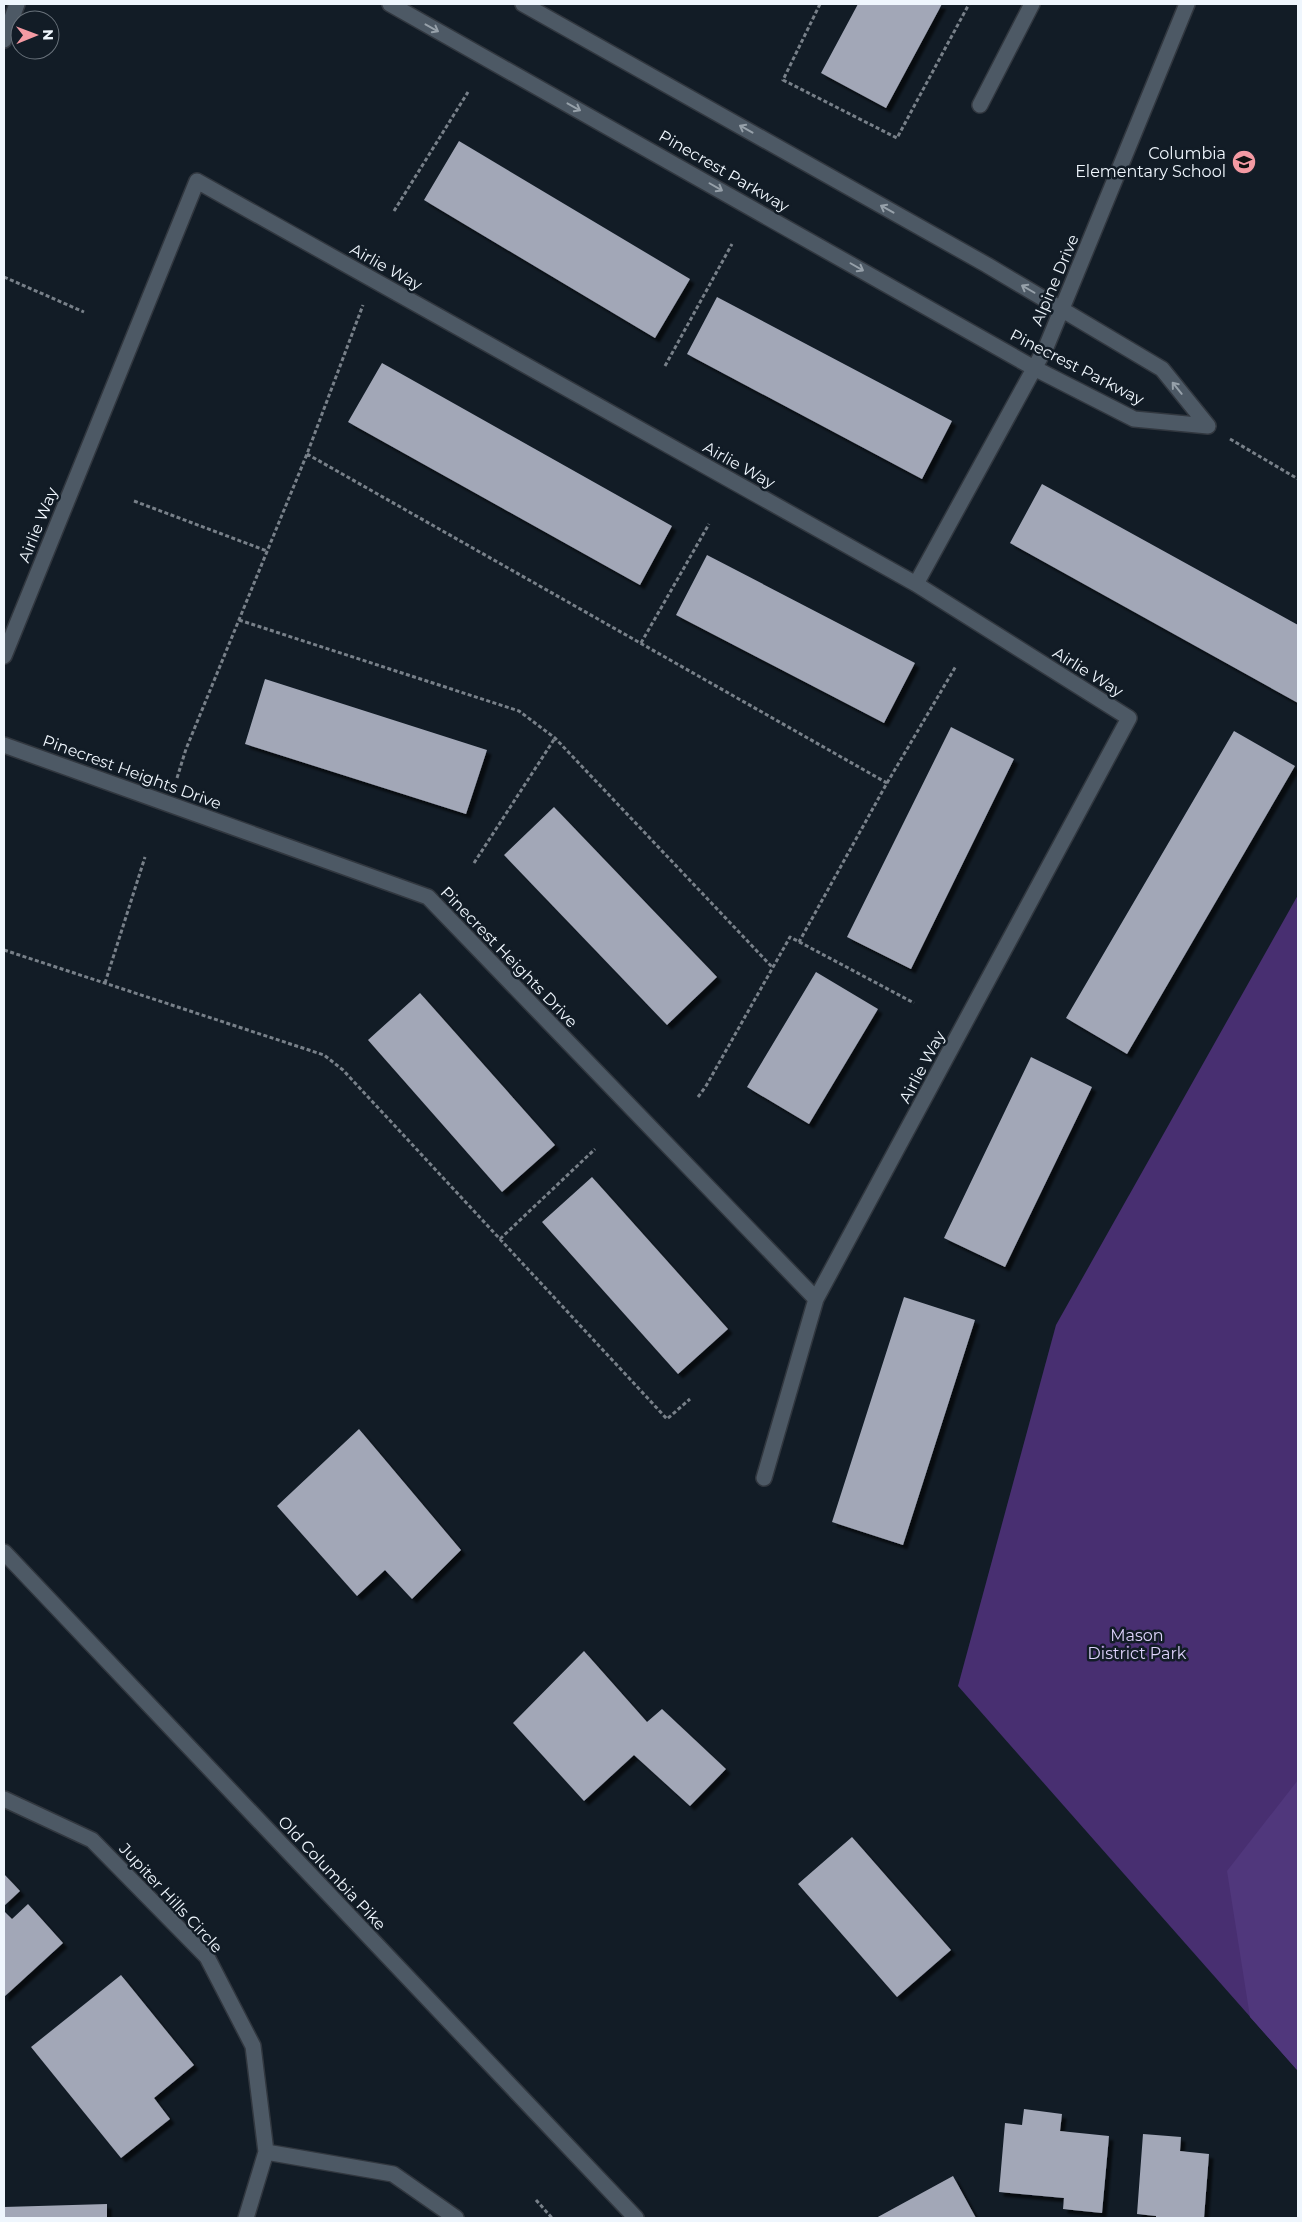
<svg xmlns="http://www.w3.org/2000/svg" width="1302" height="2222" font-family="Montserrat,sans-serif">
<defs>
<filter id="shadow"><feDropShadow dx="4.5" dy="4.5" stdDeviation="1" flood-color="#0009"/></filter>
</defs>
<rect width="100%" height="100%" fill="#121c26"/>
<!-- green -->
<path fill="#482f71" d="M1298,895V2071L958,1686L1056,1325Z"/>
<!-- forest -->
<path fill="#50377c" d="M1298,1780V2071L1250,2017L1227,1871Z"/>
<!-- building -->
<path fill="#a2a7b7" filter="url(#shadow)" d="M858,4H942L886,108L821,73Z
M459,141L690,279L655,338L424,200Z
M717,297L952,421L922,479L687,354Z
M382,363L672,526L640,585L348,422Z
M1042,484L1298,625V703L1010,543Z
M707,555L915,663L884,723L676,615Z
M265,679L487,750L466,814L245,744Z
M951,727L1014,759L911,969L847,937Z
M1234,731L1295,766L1127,1054L1066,1018Z
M554,807L717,977L667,1025L504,855Z
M816,972L878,1009L809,1124L747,1087Z
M420,993L555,1145L502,1192L368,1040Z
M1031,1057L1092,1087L1005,1267L944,1238Z
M592,1177L728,1329L678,1374L542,1222Z
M904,1297L975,1320L903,1545L832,1522Z
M359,1429L461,1550L412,1599L385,1570L357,1596L277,1506Z
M584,1651L647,1722L662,1709L726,1769L690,1806L634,1755L584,1801L513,1723Z
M852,1837L951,1950L897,1997L798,1884Z
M4,1874L20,1891L4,1906Z
M28,1904L63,1943L4,1997V1911L12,1919Z
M121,1975L194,2065L154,2098L170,2119L121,2158L31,2047Z
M1024,2109L1062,2114L1060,2131L1109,2136L1102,2213L1063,2209L1064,2198L999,2192L1005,2123L1022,2125Z
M1143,2134L1181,2137L1180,2151L1209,2154L1204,2218H1156V2216L1137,2214Z
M953,2176L976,2218H876Z
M107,2204V2218H4V2207Z"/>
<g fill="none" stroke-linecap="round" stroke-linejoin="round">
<!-- street casing -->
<g stroke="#31373f" stroke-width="18">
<path id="street" d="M390,4L1034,368L1134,419L1208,426
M523,4L987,265L1162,369L1208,426
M4,40L17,4
M980,105L1032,4
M916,584L1047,345L1187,4
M4,656L197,181L916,584L1129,718L816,1299L764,1478
M4,745L428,897L816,1299
M4,1799L92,1840L207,1957L253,2046L266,2152L246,2218
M266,2152L393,2174L456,2218"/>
</g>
<!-- secondary casing -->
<g stroke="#31373f" stroke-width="18">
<path id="secondary" d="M4,1552L636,2218"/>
</g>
<!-- path -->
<path stroke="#788089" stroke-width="3" stroke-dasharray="4 2.5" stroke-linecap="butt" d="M820,4L783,80L897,138L969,4
M394,211L468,92
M4,277L84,312
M665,366L732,244
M1230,439L1298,479
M307,454L887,783L799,942
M134,501L267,551
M239,620L519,711L555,738L773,968
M641,643L709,524
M177,778L186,749L307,454L363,305
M887,783L956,666
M474,863L555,738
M4,950L324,1055L343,1070L667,1419L690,1399
M105,983L145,857
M698,1097L706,1086L790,937L914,1003
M500,1239L595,1149
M536,2200L552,2218"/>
<!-- street -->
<use href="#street" stroke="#4d5965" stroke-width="15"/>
<!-- secondary -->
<use href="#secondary" stroke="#4d5965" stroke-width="15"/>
</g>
<!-- one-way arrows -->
<defs><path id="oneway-shaft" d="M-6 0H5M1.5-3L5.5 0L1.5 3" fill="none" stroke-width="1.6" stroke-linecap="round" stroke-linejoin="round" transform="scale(1.25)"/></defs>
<g stroke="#96a0a9">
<use href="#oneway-shaft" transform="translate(432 28) rotate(29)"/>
<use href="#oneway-shaft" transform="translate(574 107) rotate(29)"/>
<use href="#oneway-shaft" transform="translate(746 129) rotate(-151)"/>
<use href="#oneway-shaft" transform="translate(716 187) rotate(30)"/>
<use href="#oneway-shaft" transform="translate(887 209) rotate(-151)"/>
<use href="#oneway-shaft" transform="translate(857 267) rotate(30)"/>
<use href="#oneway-shaft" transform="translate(1028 289) rotate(-150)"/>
<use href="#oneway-shaft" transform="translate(1177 388) rotate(-129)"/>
</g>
<!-- icons -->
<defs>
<g id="school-disc" transform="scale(1.25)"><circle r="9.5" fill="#f49aa3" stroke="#121c26"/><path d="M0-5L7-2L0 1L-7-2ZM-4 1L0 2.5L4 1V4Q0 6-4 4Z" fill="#111"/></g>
</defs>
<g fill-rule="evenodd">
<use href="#school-disc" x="1244" y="162"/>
</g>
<g text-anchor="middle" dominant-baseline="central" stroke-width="5" stroke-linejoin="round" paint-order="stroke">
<!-- poi labels -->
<g font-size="16" fill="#eff6fd" stroke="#121c26" text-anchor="end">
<text x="1226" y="153">Columbia<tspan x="1226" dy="18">Elementary School</tspan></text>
</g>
<!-- street labels -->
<g font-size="16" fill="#eff6fd" stroke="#121c26">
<text transform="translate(724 171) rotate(30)">Pinecrest Parkway</text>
<text transform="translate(386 267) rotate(29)">Airlie Way</text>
<text transform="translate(1055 280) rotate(-67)">Alpine Drive</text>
<text transform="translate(1077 367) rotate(27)">Pinecrest Parkway</text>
<text transform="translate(739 465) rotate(29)">Airlie Way</text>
<text transform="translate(38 525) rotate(-68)">Airlie Way</text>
<text transform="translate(1088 672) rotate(32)">Airlie Way</text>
<text transform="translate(132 772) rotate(20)">Pinecrest Heights Drive</text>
<text transform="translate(509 957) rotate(46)">Pinecrest Heights Drive</text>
<text transform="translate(922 1067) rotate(-62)">Airlie Way</text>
<text transform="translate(332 1873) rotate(47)">Old Columbia Pike</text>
<text transform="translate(171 1898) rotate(47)">Jupiter Hills Circle</text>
</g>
<!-- park labels -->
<g font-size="16" fill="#ddd2fb" stroke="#121c26">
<text x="1137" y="1635">Mason<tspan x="1137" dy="18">District Park</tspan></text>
</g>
</g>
<!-- border -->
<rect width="1302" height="2222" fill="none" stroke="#eff6fd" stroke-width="10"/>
<!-- north arrow -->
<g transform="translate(35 35) rotate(89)"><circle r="24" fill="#121c26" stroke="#6a737c"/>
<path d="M0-4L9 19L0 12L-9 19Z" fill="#f49aa3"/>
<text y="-8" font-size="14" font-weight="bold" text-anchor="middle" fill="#eff6fd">N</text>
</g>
</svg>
